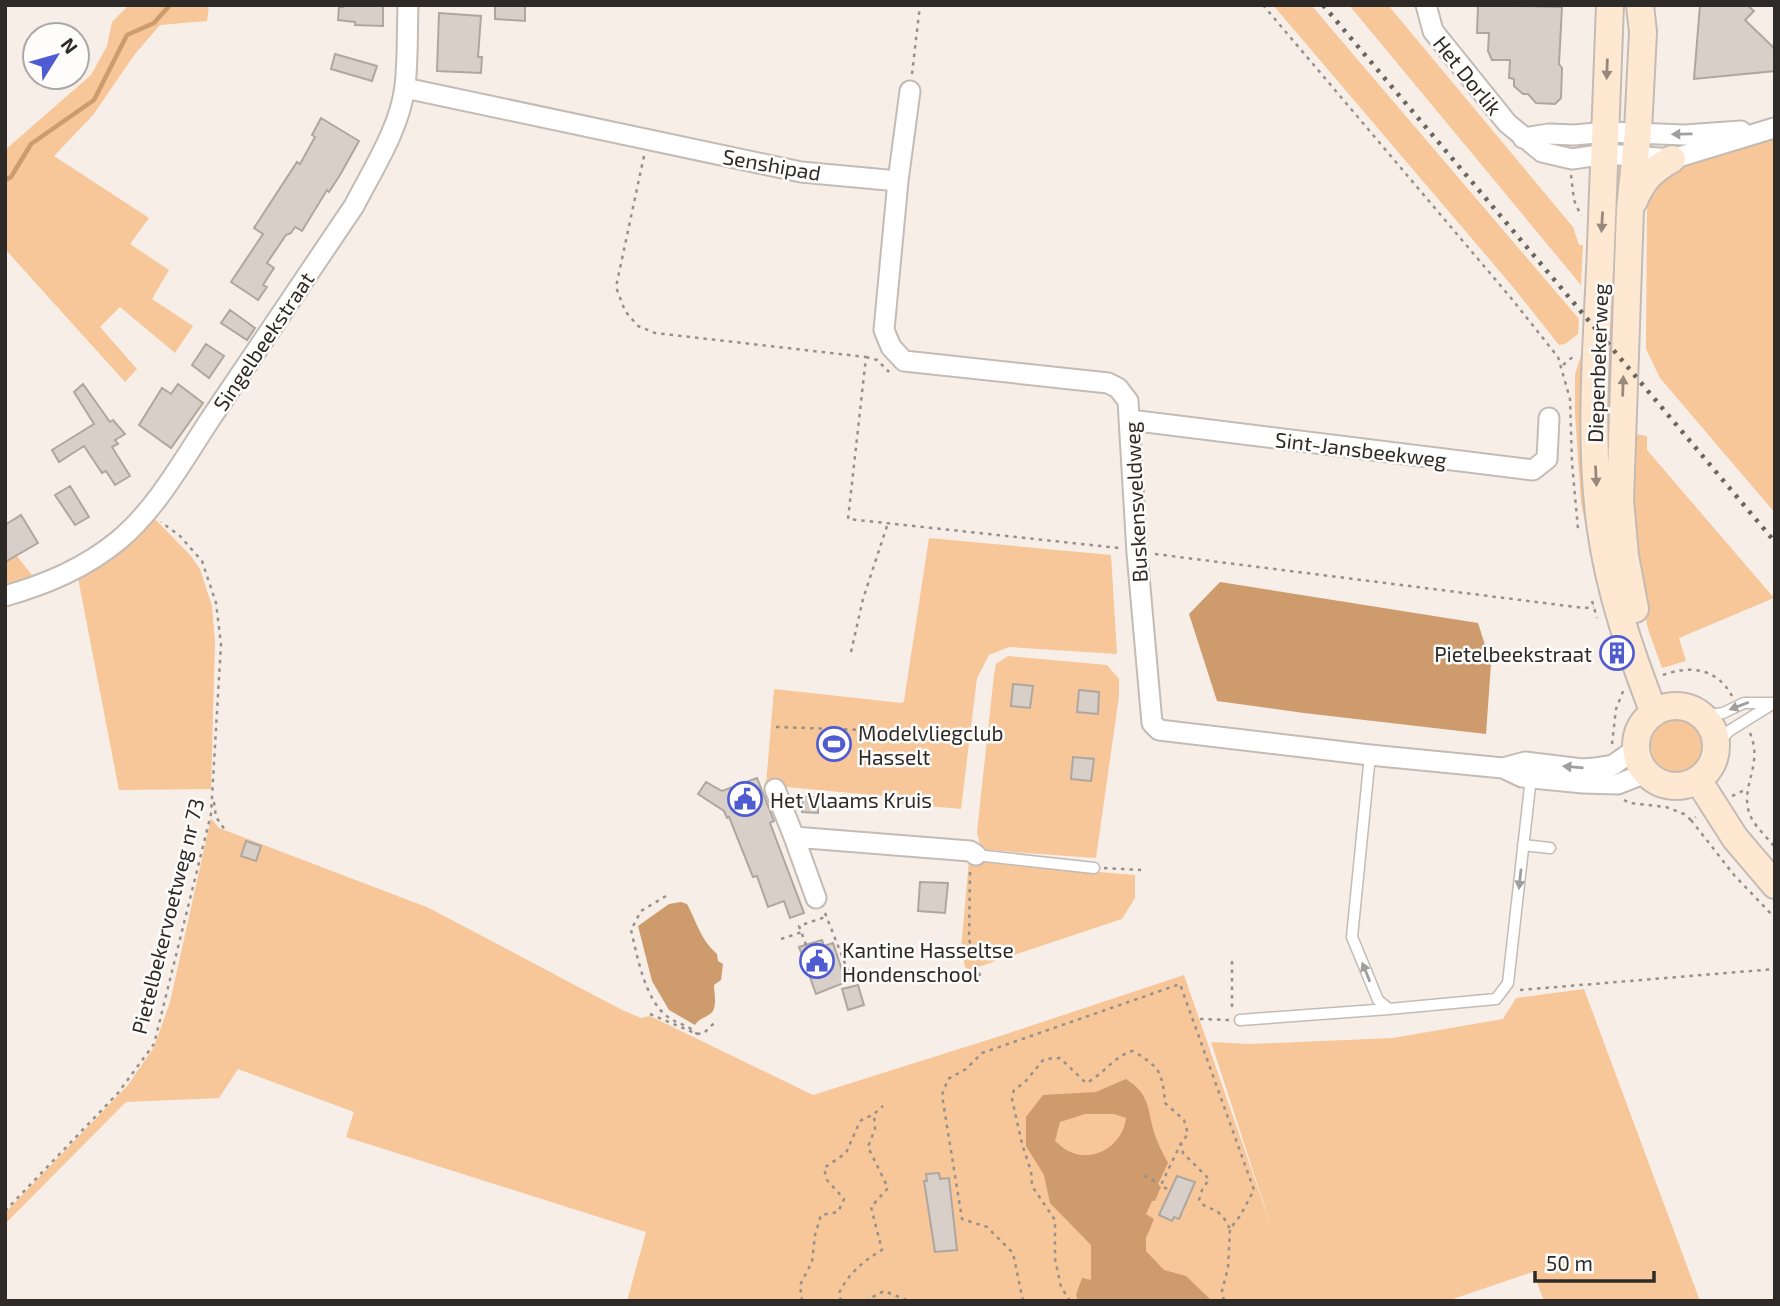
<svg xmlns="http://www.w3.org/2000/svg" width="1780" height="1306" font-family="'Exo 2',sans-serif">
<rect width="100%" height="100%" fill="#f7eee7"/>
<!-- green -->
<path fill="#f7c699" d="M129,5H209L207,21L160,25L135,54L93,115L54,156L149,218L130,244L169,270L152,299L193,326L175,353L120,307L100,327L137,369L125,382L5,249V150L91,75L107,46L112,22Z
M1273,5H1311L1579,319L1578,334L1565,344L1559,345L1513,287Z
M1349,5H1388L1573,227L1579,245H1583L1581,285Z
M1775,138V513L1660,378L1646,349L1647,210L1651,182L1659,172Z
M1584,347L1603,583L1599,589L1581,503L1575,414V374Z
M1628,433L1647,436V450L1774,598L1679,638L1686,661L1662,668L1648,629L1634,561Z
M151,515L191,556L200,569L212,606L215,642L211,789L119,790L78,578Z
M929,538L1111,555L1117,654L1009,647L989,655L977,678L961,809L895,803L893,797L766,785L774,689L902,703L904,701Z
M5,541L35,579L5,586Z
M1008,656L1107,665L1119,679V696L1096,858L986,850L980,846L977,832L994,675L996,664Z
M1651 746a26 26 0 1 1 52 0a26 26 0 1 1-52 0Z
M211,818L219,828L429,908L622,1010L641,1018L650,1016L813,1095L994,1038L1184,975L1272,1229L1211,1042L1249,1044L1393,1038L1503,1019L1516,998L1584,989L1700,1301H1544L1533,1272L1447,1301H627L646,1232L346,1137L354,1112L238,1069L219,1098L126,1102L5,1224V1213L128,1085L154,1047L170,1002Z
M969,861L1135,875V898L1122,919L966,971L961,948Z"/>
<!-- water -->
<path fill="#cd9b6c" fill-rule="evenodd" d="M1220,582L1478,623L1491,664L1486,734L1304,713L1217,701L1189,614Z
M681,902L687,904C696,921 702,942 717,954L718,961L723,964L721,980L714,985C714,993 718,1009 710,1014C703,1019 700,1018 695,1025L669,1010L652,981L638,926L669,904Z
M1126,1079C1150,1095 1147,1107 1154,1132C1157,1143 1163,1153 1168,1163L1158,1184L1161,1187L1155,1201H1152L1146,1214L1154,1219L1146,1238V1251L1164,1270L1186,1276L1212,1301H1078L1076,1295L1082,1278L1091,1280V1245L1050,1203L1044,1175L1026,1146V1117L1043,1095L1096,1092ZM1085,1114H1114L1126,1118C1123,1145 1094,1164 1068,1151C1064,1149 1059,1144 1055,1141L1060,1122Z"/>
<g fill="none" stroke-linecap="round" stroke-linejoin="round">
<!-- stream -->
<path stroke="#cd9b6c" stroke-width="4.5" d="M5,180L11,177L31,144L94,100L127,35L154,23L170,5"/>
</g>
<!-- building -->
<path fill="#d7cfc8" stroke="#aea7a0" stroke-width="2" d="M343,5H383V26L355,25V22L338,20L339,7H343Z
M495,5H525V21L495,19Z
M1478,5L1562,7L1559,64L1562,68L1561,98L1555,104L1536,103L1528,94H1523L1514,86V79L1509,78L1510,60H1492L1488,51L1489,33H1477Z
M1700,5H1747L1754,11L1745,20L1775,49V71L1694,79Z
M439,13L481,16L478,57H482L481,73L437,71Z
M335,54L377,66L372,81L331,69Z
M321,118L359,141L340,175L329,192L327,190L302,231L295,227L291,233L286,235L267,263L274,268L263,285L267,287L258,300L231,282L263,234L254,228L297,162L300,164L315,137L312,135Z
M230,310L255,328L247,340L221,323Z
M206,344L224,356L209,378L192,365Z
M83,384L110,422L113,420L125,434L115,440L118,444L112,447L130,476L115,485L106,471L102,473L84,446L59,462L52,450L94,424L74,392Z
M178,384L203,403L171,448L139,425L162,388L171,394Z
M70,486L89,517L75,525L55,495Z
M21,515L38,543L5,562V525Z
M1013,684L1033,686L1030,708L1011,706Z
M1079,690L1099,692L1098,714L1077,712Z
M1073,757L1094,759L1091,781L1071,779Z
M757,778L774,821L770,823L804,913L790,918L784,901L768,907L757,876L753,877L729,817L727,818L724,811L698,794L706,782L722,791Z
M802,797H818V813L802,812Z
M246,841L261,846L256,861L241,856Z
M920,882L948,883L945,913L918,911Z
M822,940L824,946L833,943L846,982L816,994L799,947Z
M858,985L864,1005L848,1010L842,989Z
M939,1173L940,1179L949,1178L957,1250L935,1252L924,1181H927L926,1174Z
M1177,1176L1195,1182L1179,1219L1174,1217L1172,1221L1159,1215Z"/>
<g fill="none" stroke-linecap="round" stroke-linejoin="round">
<!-- lane casing -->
<g stroke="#c3bbb4" stroke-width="13">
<path id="lane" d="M1704,716L1723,713L1744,703H1775
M1717,744L1729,731L1774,703
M1370,755L1352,937L1378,1000L1389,1009L1496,999L1508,983L1531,777
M1523,845L1550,848
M976,855L1094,868
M1240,1020L1389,1009"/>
</g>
<!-- street casing -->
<g stroke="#c3bbb4" stroke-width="23">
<path id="street" d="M1426,5L1433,31L1507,123L1542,152L1572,159L1606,154L1672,159L1774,128
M405,88L801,172L898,181
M910,91L898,181L884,330L891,347L904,361L1108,383L1118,388L1128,401L1137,553L1152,723L1159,730L1370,755L1503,768L1525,762L1582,769L1595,768L1613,765L1636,749
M1523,138L1549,134L1574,135L1607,132L1685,135L1741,131
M1130,420L1533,470L1547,459L1549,418
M5,596C47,584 85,568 119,540C157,508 184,459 211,418C259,347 307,276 354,206C373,169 400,128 405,86C408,60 407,32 408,5
M1503,768L1522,777L1583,783L1618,784L1646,773
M775,789L794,837
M816,898L794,837L970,851L976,855"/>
</g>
<!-- secondary casing -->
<g stroke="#c3bbb4" stroke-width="30">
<path id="secondary" d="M1610,5C1607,94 1604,182 1600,270C1596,357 1589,444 1601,530C1610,594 1631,653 1654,713
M1634,201C1642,181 1652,170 1672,159
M1635,609L1625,556L1620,500L1630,209L1638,131L1643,32L1640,5
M1636 746a40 40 0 1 1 80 0a40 40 0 1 1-80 0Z
M1698,780L1735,838L1775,885"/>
</g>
<!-- path -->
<path stroke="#97918c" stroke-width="2.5" stroke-dasharray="3.5 5" stroke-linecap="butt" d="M1263,5L1511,298L1558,357L1570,399L1572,463L1578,529
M912,74L920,5
M644,156L616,287L625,311L638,326L655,333L866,357L848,519L1119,548
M1571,175L1574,200L1581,216
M866,357L877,360L889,372
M1563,365L1574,356
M1155,554L1584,608L1594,607
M1592,601L1597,618
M851,652L863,599L888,523
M1663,675C1690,665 1717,668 1732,696
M776,727L982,734
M1750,733C1765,768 1735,790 1753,821C1759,830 1768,839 1775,847
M1612,744L1616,709L1624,689
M1732,796L1745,790
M1624,800L1630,803L1666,807L1684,814L1691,820L1696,817
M214,802L216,817L225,830
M1691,820L1734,875L1775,918
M1104,868L1141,870
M970,872L969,939L980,976
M666,896L641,911L631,930C637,955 645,1001 668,1017C677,1024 689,1025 697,1034
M825,913L848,971L853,979L866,983
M781,939L802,932
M806,945L799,926L828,916
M1232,961V1010
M1520,990L1775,969
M650,1014L697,1034L704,1033L717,1020
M1200,1019L1229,1020
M1144,1176L1159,1183
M1167,1189L1161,1185L1181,1143
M5,1211L118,1093L154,1044L211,814L221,644L216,603L202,561L179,535L161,522
M802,1301L800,1285L812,1262L815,1235L821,1215L838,1212L844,1199L827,1180L824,1168L846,1153L860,1121L874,1114L883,1106
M841,1301L839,1293C849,1273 862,1262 882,1250L871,1207L888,1188L868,1147L875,1129L874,1114
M865,1301L884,1291L909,1301
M1023,1301L1013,1253L987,1227L962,1219L942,1095L948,1079L966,1069L982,1053L1180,984L1254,1190L1240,1216L1230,1229L1228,1268L1222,1291L1224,1301
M1070,1301L1061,1287L1055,1259V1220L1032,1186L1031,1171L1022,1144L1012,1099L1014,1090L1025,1082L1044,1059L1060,1058L1086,1083C1103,1075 1115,1055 1133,1051C1161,1068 1162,1072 1165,1103L1184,1120L1188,1134L1181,1143L1183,1153L1209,1179L1202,1190L1199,1200C1205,1209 1212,1207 1219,1213C1224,1217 1227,1223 1230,1229"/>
<!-- lane -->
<use href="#lane" stroke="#fff" stroke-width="10"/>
<!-- street -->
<use href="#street" stroke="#fff" stroke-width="19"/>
<!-- secondary -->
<use href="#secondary" stroke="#ffe8d2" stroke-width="26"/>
<!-- rail -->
<path stroke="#696560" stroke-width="4.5" stroke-dasharray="3.5 7" stroke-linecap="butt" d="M1323,5L1775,542"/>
</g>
<!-- one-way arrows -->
<defs><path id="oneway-solid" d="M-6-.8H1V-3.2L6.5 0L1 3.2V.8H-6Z" transform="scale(1.75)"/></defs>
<g fill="#96897c">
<use href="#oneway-solid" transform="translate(1607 69) rotate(92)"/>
<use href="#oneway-solid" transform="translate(1602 222) rotate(93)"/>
<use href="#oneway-solid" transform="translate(1623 386) rotate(-88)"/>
<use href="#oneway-solid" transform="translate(1596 476) rotate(87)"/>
</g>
<g fill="#a09f9e">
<use href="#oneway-solid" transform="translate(1682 134) rotate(179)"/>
<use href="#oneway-solid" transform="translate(1739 706) rotate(159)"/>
<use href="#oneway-solid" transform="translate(1573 767) rotate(-175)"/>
<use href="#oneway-solid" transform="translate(1520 879) rotate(96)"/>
<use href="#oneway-solid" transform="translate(1366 972) rotate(-112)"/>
</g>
<!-- icons -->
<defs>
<g id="building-ring" transform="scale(1.75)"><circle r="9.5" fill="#fffdfb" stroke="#4e5bd1" stroke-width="1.5"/><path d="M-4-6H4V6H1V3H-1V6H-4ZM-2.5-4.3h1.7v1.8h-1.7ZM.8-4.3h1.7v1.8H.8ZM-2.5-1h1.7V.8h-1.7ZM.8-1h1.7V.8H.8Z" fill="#4e5bd1"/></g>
<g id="stadium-ring" transform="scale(1.75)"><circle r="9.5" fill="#fffdfb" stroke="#4e5bd1" stroke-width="1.5"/><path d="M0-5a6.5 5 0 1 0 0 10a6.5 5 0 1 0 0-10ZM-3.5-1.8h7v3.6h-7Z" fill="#4e5bd1"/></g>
<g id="civic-ring" transform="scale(1.75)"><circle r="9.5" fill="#fffdfb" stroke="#4e5bd1" stroke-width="1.5"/><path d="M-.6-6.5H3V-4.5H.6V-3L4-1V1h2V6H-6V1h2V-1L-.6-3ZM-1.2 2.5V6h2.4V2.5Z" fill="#4e5bd1"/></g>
</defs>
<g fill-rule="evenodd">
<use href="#building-ring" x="1617" y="653"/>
<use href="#stadium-ring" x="834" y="744"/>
<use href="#civic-ring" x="745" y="799"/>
<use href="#civic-ring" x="817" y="961"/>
</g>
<g text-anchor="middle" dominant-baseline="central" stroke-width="5" stroke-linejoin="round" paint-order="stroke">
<!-- street labels -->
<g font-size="21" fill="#2d2a27" stroke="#fffdfb">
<text transform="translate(1468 75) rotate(51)">Het Dorlik</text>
<text transform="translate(772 164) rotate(10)">Senshipad</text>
<text transform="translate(263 341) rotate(-56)">Singelbeekstraat</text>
<text transform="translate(1597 363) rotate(-88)">Diepenbekerweg</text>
<text transform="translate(1361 449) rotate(7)">Sint-Jansbeekweg</text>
<text transform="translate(1135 502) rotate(-93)">Buskensveldweg</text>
<text transform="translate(167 916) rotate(-76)">Pietelbekervoetweg nr 73</text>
</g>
<!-- poi labels -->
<g font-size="21" fill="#2d2a27" stroke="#fffdfb" text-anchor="start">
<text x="1592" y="653" text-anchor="end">Pietelbeekstraat</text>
<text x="858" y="732">Modelvliegclub<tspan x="858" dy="24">Hasselt</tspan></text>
<text x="770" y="799">Het Vlaams Kruis</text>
<text x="842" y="949">Kantine Hasseltse<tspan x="842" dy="24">Hondenschool</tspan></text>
</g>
</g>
<!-- border -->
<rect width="1780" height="1306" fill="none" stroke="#2d2a27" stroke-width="14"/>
<!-- north arrow -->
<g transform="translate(56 56) rotate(53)"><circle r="33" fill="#fffdfb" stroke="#aba9a6" stroke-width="2"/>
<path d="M0-5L12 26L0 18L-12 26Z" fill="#4e5bd1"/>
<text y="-10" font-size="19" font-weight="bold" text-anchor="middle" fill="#2d2a27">N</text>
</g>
<!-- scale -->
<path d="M1535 1271v10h119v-10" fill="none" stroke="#2d2a27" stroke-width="3.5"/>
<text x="1546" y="1271" font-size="21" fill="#2d2a27" stroke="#fffdfb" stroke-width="5" paint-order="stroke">50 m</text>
</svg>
